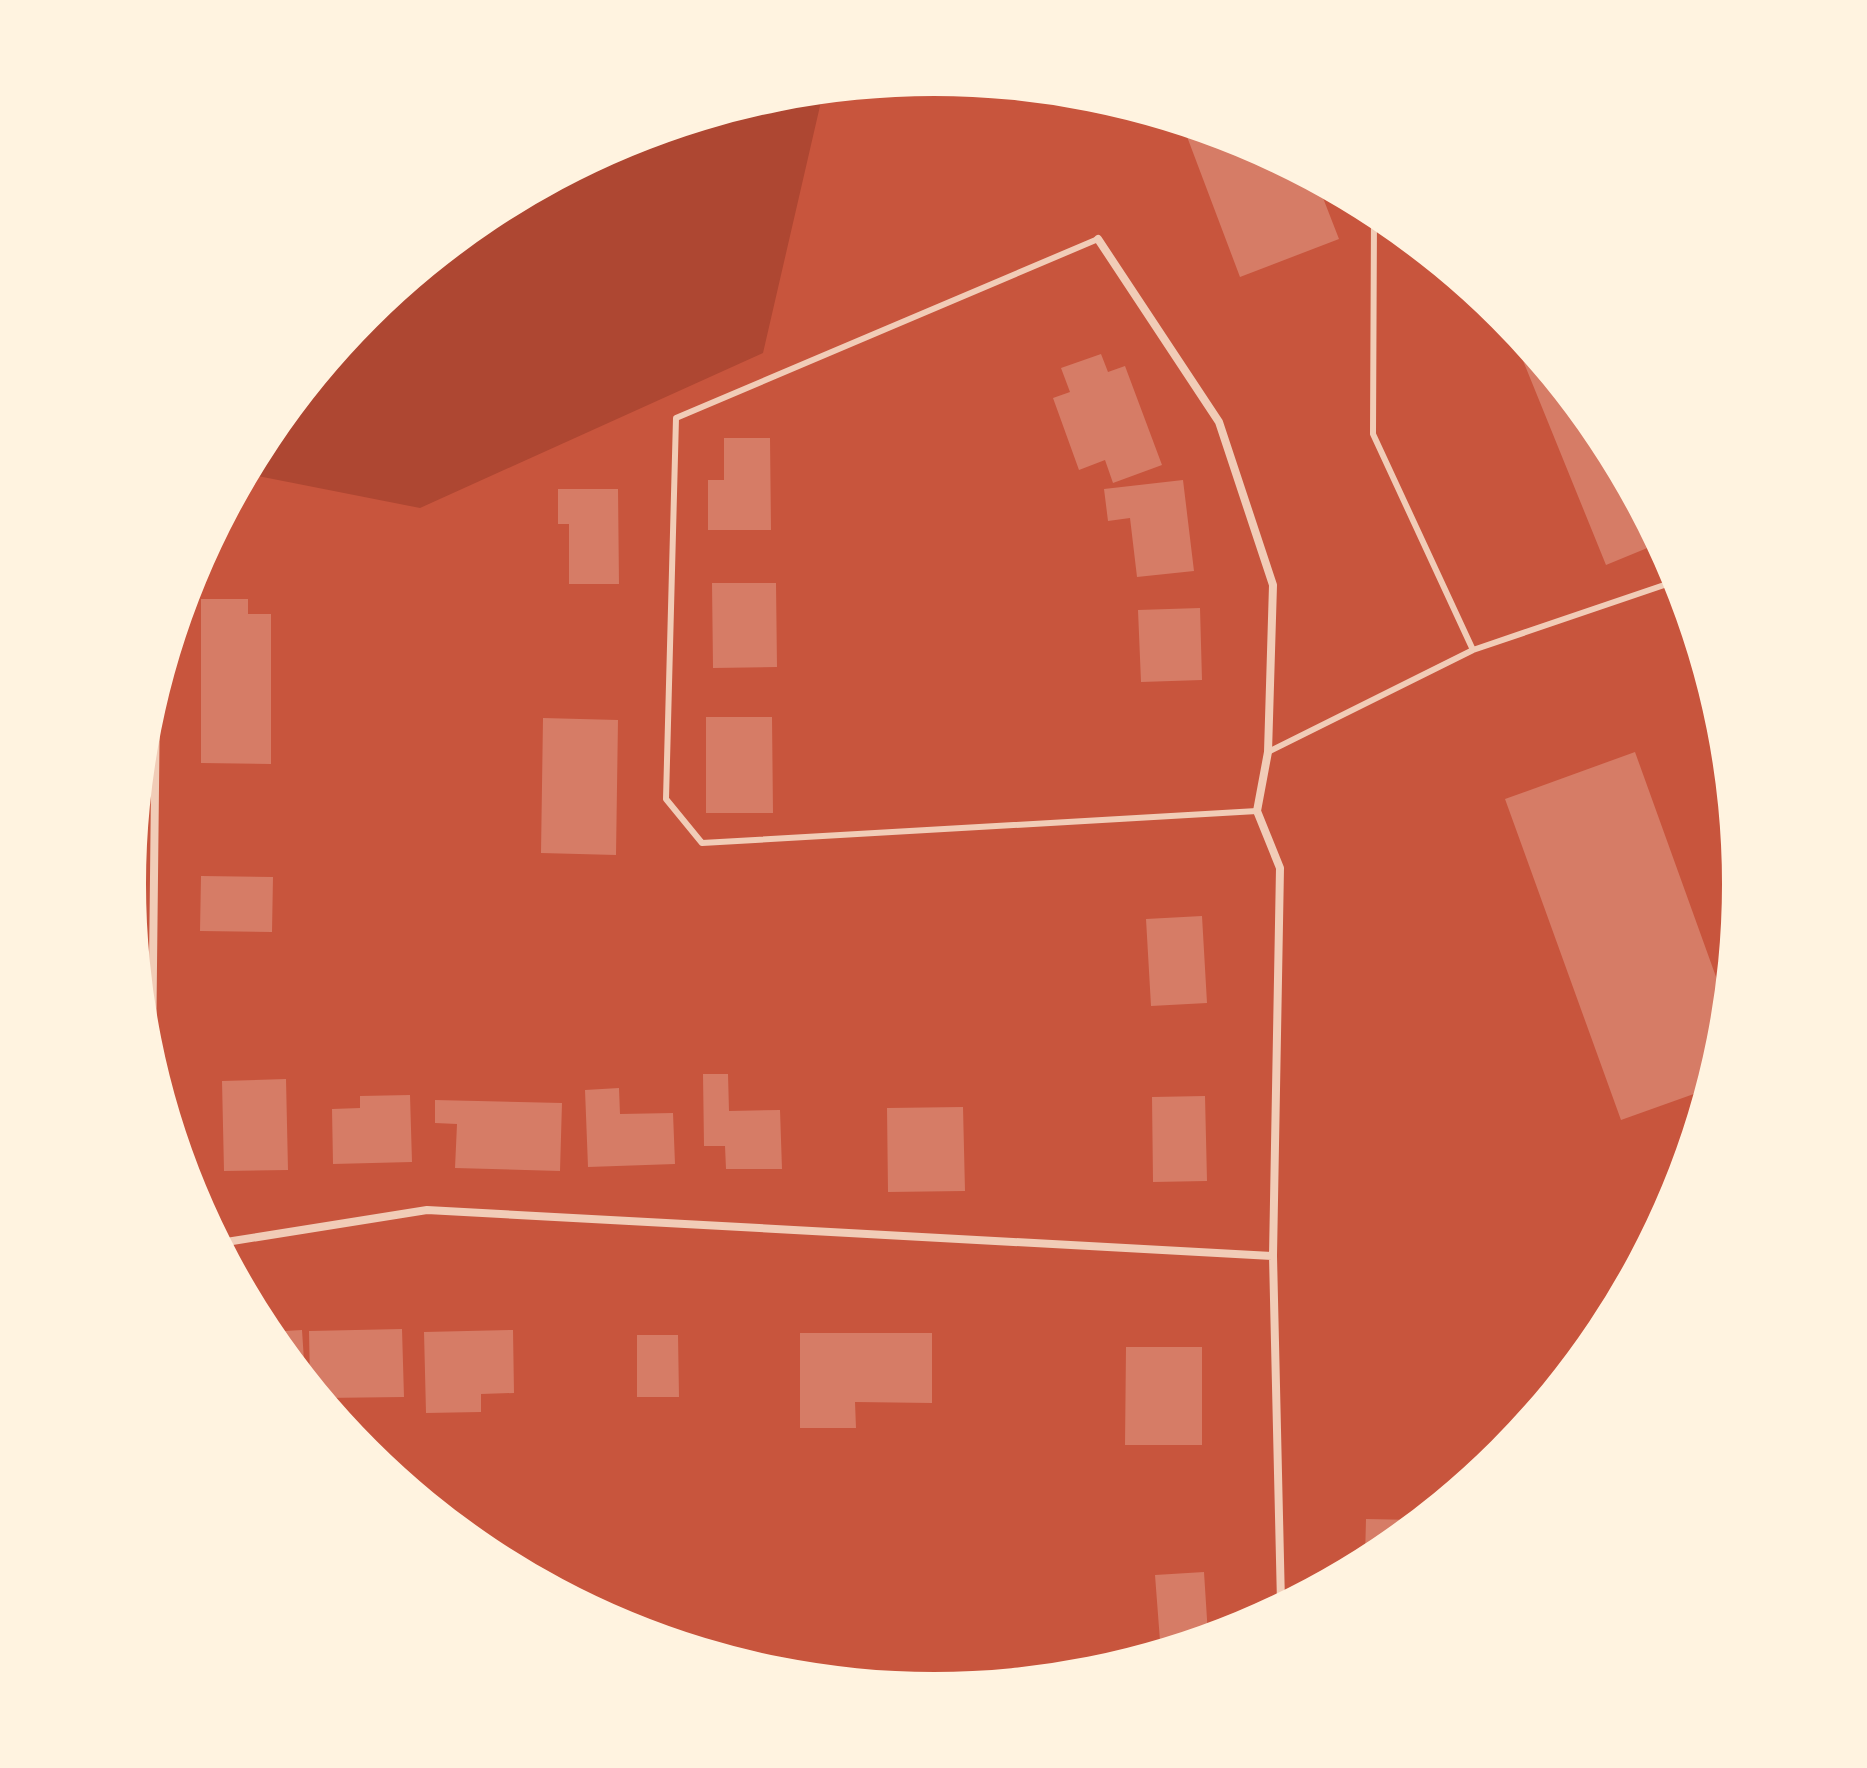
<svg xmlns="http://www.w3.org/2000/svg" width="1867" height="1768" font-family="Manrope,sans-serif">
<rect width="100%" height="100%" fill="#c8553d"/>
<!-- green -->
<path fill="#ae4732" d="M823,93L763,353L420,508L248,474C266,439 289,411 314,381C332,359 348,334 368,315C490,202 656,109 823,93Z"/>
<!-- building -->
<path fill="#d67c66" d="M1183,126L1241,143L1318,185L1339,239L1240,277Z
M1511,331L1601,439L1657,544L1606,565Z
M1101,354L1108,372L1125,366L1162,465L1113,483L1105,460L1079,470L1053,398L1070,392L1061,368Z
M724,438H770L771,530H708V480H724Z
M1183,480L1194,571L1137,577L1130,518L1108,521L1104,489Z
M558,489H618L619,584H569V524H558Z
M712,583H776L777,667L713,668Z
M201,599H248V614H271V764L201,763Z
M1200,608L1202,680L1141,682L1138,610Z
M706,717H772L773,813H706Z
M543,718L618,720L616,855L541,853Z
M1635,752L1724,999L1720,1041L1705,1090L1621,1120L1505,799Z
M201,876L273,877L272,932L200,931Z
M1202,916L1207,1003L1151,1006L1146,919Z
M703,1074H728L729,1111L780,1110L782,1169H726L725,1146H704Z
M286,1079L288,1170L224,1171L222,1081Z
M619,1088L620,1114L673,1113L675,1164L588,1167L585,1090Z
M410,1095L412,1162L333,1164L332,1109L360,1108V1096Z
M1205,1096L1207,1181L1153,1182L1152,1097Z
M435,1100L562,1103L560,1171L455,1168L457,1124L435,1123Z
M963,1107L965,1191L888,1192L887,1108Z
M402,1329L404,1397L323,1398L310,1382L309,1331Z
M302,1330L305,1376L268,1332Z
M513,1330L514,1393L481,1394V1412L426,1413L424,1332Z
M800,1333H932V1403L855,1402L856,1428H800Z
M637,1335H678L679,1397H637Z
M1126,1347H1202V1445H1125Z
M1366,1519L1417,1520L1365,1558Z
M1204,1572L1208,1635L1160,1641L1155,1575Z"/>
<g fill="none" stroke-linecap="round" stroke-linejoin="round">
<!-- service -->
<path stroke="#f1ccb7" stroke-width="6" d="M1374,215L1373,434L1473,650
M1098,239L676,418L666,799L702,843L1257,811
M1268,752L1473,650L1676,581"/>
<!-- minor -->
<path stroke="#f1ccb7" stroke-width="8" d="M1098,239L1219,422L1273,585L1268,752L1257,811L1280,868L1273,1256L1281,1603
M152,1056L156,698
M220,1243L427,1210L1273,1256"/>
</g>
<!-- crop -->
<path d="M0 0H1867V1768H0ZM146 884a788 788 0 1 1 1576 0a788 788 0 1 1-1576 0Z" fill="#fff3e0" fill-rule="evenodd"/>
</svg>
